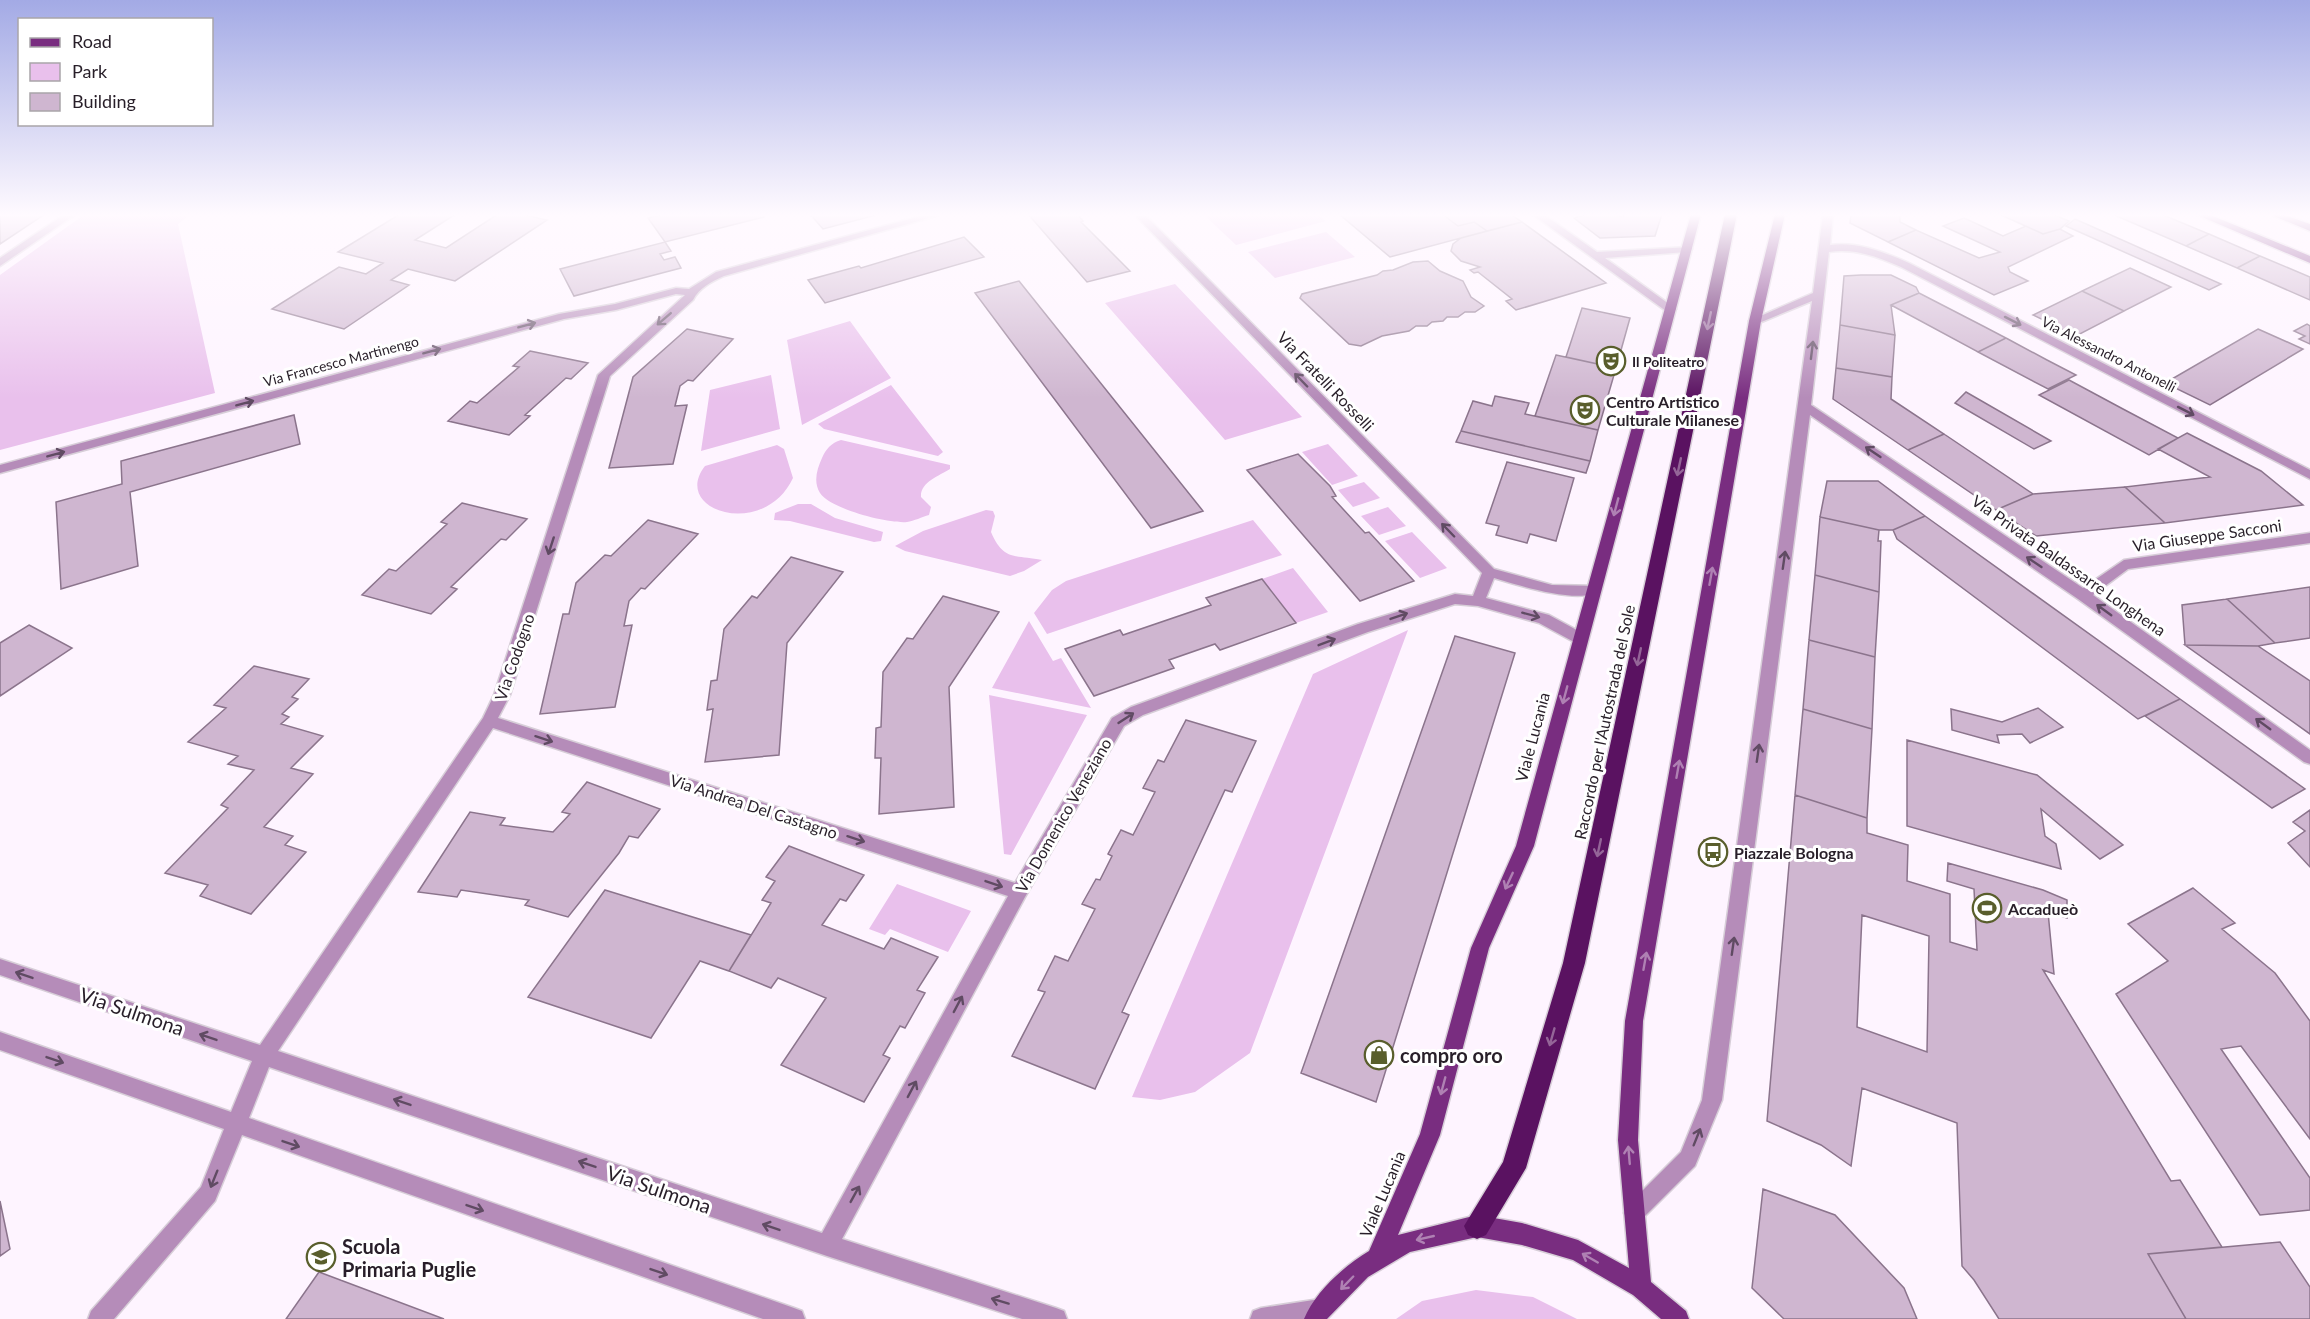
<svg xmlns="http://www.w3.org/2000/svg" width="2310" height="1319" font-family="Lato,sans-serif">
<rect width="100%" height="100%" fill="#fef4ff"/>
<!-- green -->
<path fill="#e9c0ec" d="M85,214H191L178,224L215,393L0,450V275Z
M1203,214H1317L1326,221L1236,245Z
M1326,232L1355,257L1275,278L1248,252Z
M1175,284L1302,417L1225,440L1105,303Z
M850,321L891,378L802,425L787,340Z
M771,375L780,429L701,451L710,390Z
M891,385L943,452L938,456L824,429L818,424Z
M841,440L950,465V469C939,476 920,482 921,497L931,507L929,515C922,517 914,521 907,522C889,524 830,509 820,493C813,482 817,469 822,458C826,449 831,443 841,440Z
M1328,444L1358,476L1332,485L1302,452Z
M777,445L784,449L793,478C764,540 670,511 705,466Z
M1364,482L1380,498L1353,507L1338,490Z
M798,504H811L835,518L880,531L883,532L881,541L874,542L790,521L774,520L775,513Z
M1388,507L1406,526L1379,535L1361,516Z
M986,510L993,511L995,516L991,532C1004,562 1015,554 1042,560L1024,571L1010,576L905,551L895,546L923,531Z
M1253,520L1282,555L1047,634L1034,613L1052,590L1066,581Z
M1412,532L1447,568L1420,578L1385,541Z
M1293,568L1328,612L1296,623L1262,579Z
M1029,621L1053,661L1061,658L1091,708L992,688Z
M1408,630L1250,1053L1195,1092L1160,1100L1132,1097L1313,674Z
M989,695L1087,715L1011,855L1004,854Z
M897,884L971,911L948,952L890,929L885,935L869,929Z
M1476,1290L1533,1297L1577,1319H1396L1422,1301Z"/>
<!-- building -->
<path fill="#cfb6d0" stroke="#8b748c" stroke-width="1.5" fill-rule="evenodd" d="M0,214H45L0,244Z
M400,214H456L415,240L446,248L498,214H520L547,220L455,281L408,269L391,280L409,285L344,329L272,309L339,267L366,274L383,263L338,252Z
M666,214H761L764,217L665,242L648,218Z
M810,214H880L823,229Z
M1028,214H1077L1083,221L1081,222L1130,271L1087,282Z
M1339,214H1442L1458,226L1474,222L1487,231L1390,257Z
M1442,214H1510L1522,222L1487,231L1474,222L1458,226Z
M1588,214H1613L1623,217L1624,214H1662L1655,236L1600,238L1574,218Z
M1851,214H1900V222L1916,230L1888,242L1850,223Z
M1999,214H2052L2069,221L2060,229L2043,234Z
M2112,214H2161L2209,234L2186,246Z
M1964,218L2003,236L2026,226L2043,234L2060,229L2073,236L2008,267L2010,272L2028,281L1994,295L1888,242L1916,230L1979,258L2000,252L1943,226Z
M2075,219L2221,284L2209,290L2066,226Z
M1522,222L1606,283L1516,310L1506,301L1512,299L1478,272L1474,273L1470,270L1480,267L1461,261L1451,251L1453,244L1461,238Z
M2209,234L2260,256L2237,268L2186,246Z
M964,237L984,257L825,303L808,280L859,266L861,268Z
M665,242L671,251L660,254L664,260L675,257L681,268L574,296L560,269Z
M2260,256L2310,277V300L2237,268Z
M1428,261L1440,271L1463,281L1471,297L1484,306L1475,312H1465L1458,317H1447L1443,321L1432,322L1427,326H1416L1409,331L1382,336L1361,346L1349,344L1300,298L1302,294L1377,275L1383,271L1393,270L1413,262Z
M2130,268L2171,287L2124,311L2082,291Z
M1861,275H1891L1916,287L1919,293L1891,305L1895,335L1840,325L1844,276Z
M1019,281L1203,511L1151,528L975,293Z
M2082,291L2124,311L2076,336L2033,315Z
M1919,293L1983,326L2006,338L1978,352L1891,305Z
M1582,308L1630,318L1616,368L1566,357Z
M2307,324L2310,326V344L2299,339L2305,336L2294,331Z
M1840,325L1895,335L1892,377L1836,368Z
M687,329L733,339L693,381L688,380L680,386L675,406L687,405L673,464L609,468L633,377Z
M2258,329L2303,349L2210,405L2165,383Z
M2006,338L2047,360L2076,375L2048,389L1978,352Z
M530,351L588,363L571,379L566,378L525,415L530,416L509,435L448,421L470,401L477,403L519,367L513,366Z
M1556,355L1616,368L1598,430L1535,416Z
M1836,368L1892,377L1891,399L1944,434L1908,450L1833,399Z
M2069,380L2123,409L2178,438L2149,455L2039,395Z
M1966,392L2051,441L2034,449L1955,403Z
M1495,396L1529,403L1525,414L1598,430L1590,461L1461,431L1473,401L1492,406Z
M294,415L300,444L130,492L138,566L61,589L56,502L122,484L121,461Z
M1461,431L1590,461L1586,473L1456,442Z
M2187,433L2261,471L2303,505L2165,523L2125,487L2210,477L2158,449Z
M1944,434L2033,494L1996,510L1908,450Z
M1298,454L1330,486L1336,496L1332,497L1365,533L1369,532L1414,581L1360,601L1247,470Z
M1507,462L1574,478L1556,541L1530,534L1527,543L1496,535L1499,526L1486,523Z
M1827,481H1878L1925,516L1893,530H1879L1820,517Z
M2125,487L2165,523L2036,536L1996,510L2033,494Z
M462,503L527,519L506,540L501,539L451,587L457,589L431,614L362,595L389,569L396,571L447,524L441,522Z
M1925,516L2180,699L2138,719L1897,539L1893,530Z
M1820,517L1879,530L1878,541H1881L1879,592L1815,575Z
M648,520L698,534L645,589L641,588L629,601L624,626L632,625L615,707L540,714L563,614H569L576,583L605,555L611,556Z
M791,557L843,572L787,643L779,755L705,762L713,709L707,710L711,681L717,680L724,629L752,596L757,598Z
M1815,575L1879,592L1875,657L1809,640Z
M1262,579L1296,623L1220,650L1215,644L1169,660L1174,668L1094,696L1065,649L1120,630L1123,635L1211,605L1206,598Z
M2310,587V638L2275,643L2227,599Z
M943,596L999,612L949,687L954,807L879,814L881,758H875L876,728L881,727L883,672L907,638L913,639Z
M2227,599L2275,643L2258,646L2185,645L2182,605Z
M29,625L72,648L0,696V643Z
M1455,636L1515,653L1376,1102L1301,1073Z
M1809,640L1875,657L1872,729L1803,709Z
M2185,645L2258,646L2310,681V734Z
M254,666L309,679L292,697L298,699L282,714L289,717L281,724L323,736L291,768L313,774L264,827L293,836L285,845L306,852L251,914L200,896L208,885L165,873L228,808L221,805L254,770L228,764L238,756L188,742L226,708L214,705Z
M2180,699L2305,789L2272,808L2145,716Z
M2038,708L2063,727L2030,743L2022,734L1997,735L1999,743L1952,730L1951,709L2002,722Z
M1803,709L1872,729L1867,818L1795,795Z
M1186,720L1256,741L1232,792L1225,790L1122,1012L1129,1015L1095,1089L1012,1056L1045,992L1038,990L1055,956L1068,961L1095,909L1082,904L1096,879L1100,880L1112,856L1108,854L1121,830L1133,835L1155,792L1143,788L1158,760L1164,762Z
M1907,740L2037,775L2123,845L2100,859L2041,809L2045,836L2056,844L2061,869L1907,826Z
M587,782L660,809L638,838L629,836L619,853L568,917L525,905L529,900L461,890L457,897L418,892L470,812L505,818L500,825L553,832L570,814L562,812Z
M1795,795L1867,818V833L1908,845L1907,881L1950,894V942L1977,950L1974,889L1947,881L1948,863L2043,890L2067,900V918L2048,912L2054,974L2043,970L2171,1181L2180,1180L2222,1247L2148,1254L2186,1319H1999L1974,1280L1962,1266L1957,1123L1862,1088L1851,1166L1821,1145L1767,1121ZM1862,915L1929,936L1927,1052L1857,1027Z
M2310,810V867L2288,843L2305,831L2293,822Z
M1704,840L1714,844L1711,861L1701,858Z
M789,846L864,875L846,901L840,899L822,925L884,949L891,938L938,957L917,990L925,993L905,1028L900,1026L883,1055L890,1058L864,1102L781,1065L826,998L778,978L771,988L729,971L771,903L762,900L775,881L766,877Z
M2193,888L2235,923L2222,929L2275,973L2310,1021V1139L2241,1046L2221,1049L2310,1178V1210L2260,1215L2116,994L2168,961L2128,924Z
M605,890L751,935L729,971L700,961L651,1038L528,997Z
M1763,1189L1835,1215L1904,1288L1917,1319H1784L1752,1288Z
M0,1201L10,1249L0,1256Z
M2280,1242L2310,1287V1319H2186L2148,1254Z
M319,1272L444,1319H286Z"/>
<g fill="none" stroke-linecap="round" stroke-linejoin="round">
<!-- minor casing -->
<g stroke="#d7ced8" stroke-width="3">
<path id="minor" d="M65,214H76L0,266V258Z
M928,214H943L724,276C711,282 699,288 693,300L610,376L510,695L498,718L1015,883L1112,718L1131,707L1358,624L1455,594L1473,596L1482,573L1134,214H1144L1494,569L1552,585L1598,586L1600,589C1586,607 1514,584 1494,578L1486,598L1549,615L1584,634L1586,638L1584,642H1574L1539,623L1478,606L1455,604L1368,632L1143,715L1124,726L1025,897L842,1239L1056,1308L1064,1311L1067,1319H1022L827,1256L269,1067L249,1118L794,1308L802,1311L805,1319H763L242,1135L215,1201L114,1319H88L91,1311L201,1187L224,1129L0,1050V1032L231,1112L252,1061L0,975V959L260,1045L483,718L494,695L598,375L685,295L676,294L616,310L564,319L0,473V465L559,314L615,304L676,288L689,289L716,272ZM493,728L1008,896L822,1233L278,1051Z
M1532,214H1543L1597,252L1691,247L1692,249L1687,252L1605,258L1676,309L1674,311H1666Z
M1823,214H1833L1830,245C1857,241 1884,252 1909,263L2310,470V479L1901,267C1878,257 1855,248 1829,252L1811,405L2083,588L2124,560L2310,533V543L2128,569L2093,595L2310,750V764L2304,762L2078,599L1810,415L1722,1100L1695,1166L1641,1220L1634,1223L1627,1220L1624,1213L1627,1206L1681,1152L1702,1100L1812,301L1759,323H1751L1749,321L1813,293Z
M1320,1299L1328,1302L1331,1310L1325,1319H1250L1253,1311L1261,1308Z"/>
</g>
<!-- major casing -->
<g stroke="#d7ced8" stroke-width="3">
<path id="major" d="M1691,214H1701L1534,846L1489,948L1440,1135L1398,1235L1477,1215L1522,1223L1578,1240L1629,1268L1618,1140L1625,1021L1749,321L1775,214H1785L1761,321L1643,1021L1638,1140L1651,1282L1686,1311L1689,1319H1661L1633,1295L1573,1260L1522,1245L1477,1237L1410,1252L1368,1277L1327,1319H1304C1315,1292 1344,1266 1369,1251L1420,1134L1471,948L1516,846Z
M2195,214H2208L2310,256V263Z
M2269,214H2282L2310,224V231Z"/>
</g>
<!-- highway casing -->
<g stroke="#d7ced8" stroke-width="3">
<path id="highway" d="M1725,214H1737L1585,963L1526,1168L1486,1235L1477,1239L1468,1235L1464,1226L1503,1162L1563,963Z"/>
</g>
<!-- minor -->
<use href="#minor" fill="#b58cb9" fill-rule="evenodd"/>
<!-- major -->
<use href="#major" fill="#792d80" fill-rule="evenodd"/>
<!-- highway -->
<use href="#highway" fill="#5a1261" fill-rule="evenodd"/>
</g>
<!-- one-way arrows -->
<defs><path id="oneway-shaft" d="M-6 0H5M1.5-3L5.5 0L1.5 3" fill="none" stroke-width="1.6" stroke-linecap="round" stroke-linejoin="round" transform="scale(1.5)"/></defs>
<g stroke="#604b63">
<use href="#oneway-shaft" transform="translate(664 319) rotate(139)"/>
<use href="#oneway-shaft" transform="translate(2013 321) rotate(27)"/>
<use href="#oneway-shaft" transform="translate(527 325) rotate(-15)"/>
<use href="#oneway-shaft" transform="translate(1812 350) rotate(-83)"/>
<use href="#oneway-shaft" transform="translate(432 351) rotate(-15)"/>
<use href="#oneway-shaft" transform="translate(1301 380) rotate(-134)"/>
<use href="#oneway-shaft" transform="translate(245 403) rotate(-15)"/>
<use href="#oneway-shaft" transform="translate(2186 411) rotate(27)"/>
<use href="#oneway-shaft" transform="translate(1873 452) rotate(-146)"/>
<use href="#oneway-shaft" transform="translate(56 454) rotate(-15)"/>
<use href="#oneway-shaft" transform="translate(1448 530) rotate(-134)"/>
<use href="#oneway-shaft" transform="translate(551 546) rotate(108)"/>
<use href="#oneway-shaft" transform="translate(1784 560) rotate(-82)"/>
<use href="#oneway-shaft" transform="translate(2034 562) rotate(-146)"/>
<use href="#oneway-shaft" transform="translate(2104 610) rotate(-144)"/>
<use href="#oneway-shaft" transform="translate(1531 615) rotate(15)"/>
<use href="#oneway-shaft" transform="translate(1399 616) rotate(-19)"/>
<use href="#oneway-shaft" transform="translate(1327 642) rotate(-21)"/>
<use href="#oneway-shaft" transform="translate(1126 718) rotate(-33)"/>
<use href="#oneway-shaft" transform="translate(2263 724) rotate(-144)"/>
<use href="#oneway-shaft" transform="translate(544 739) rotate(18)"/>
<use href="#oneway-shaft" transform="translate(1758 753) rotate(-82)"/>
<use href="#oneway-shaft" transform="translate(856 839) rotate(18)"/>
<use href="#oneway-shaft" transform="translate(994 884) rotate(19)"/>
<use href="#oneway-shaft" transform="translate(1733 946) rotate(-82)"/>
<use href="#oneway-shaft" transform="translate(24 975) rotate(-161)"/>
<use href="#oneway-shaft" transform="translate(958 1004) rotate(-62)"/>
<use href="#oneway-shaft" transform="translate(208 1037) rotate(-161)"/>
<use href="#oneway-shaft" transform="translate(55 1060) rotate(19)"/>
<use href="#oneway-shaft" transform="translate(912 1089) rotate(-62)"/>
<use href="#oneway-shaft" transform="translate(402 1102) rotate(-161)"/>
<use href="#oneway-shaft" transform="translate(1697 1137) rotate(-68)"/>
<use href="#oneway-shaft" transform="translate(291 1144) rotate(19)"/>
<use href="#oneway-shaft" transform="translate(587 1164) rotate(-161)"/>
<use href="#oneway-shaft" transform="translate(214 1179) rotate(112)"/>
<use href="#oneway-shaft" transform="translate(855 1194) rotate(-61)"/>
<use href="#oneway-shaft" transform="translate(475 1208) rotate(19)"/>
<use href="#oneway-shaft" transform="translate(771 1227) rotate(-161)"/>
<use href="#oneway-shaft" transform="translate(659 1272) rotate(19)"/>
<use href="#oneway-shaft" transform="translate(1000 1301) rotate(-163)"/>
</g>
<g stroke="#946598">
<use href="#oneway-shaft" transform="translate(1709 321) rotate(102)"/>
<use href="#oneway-shaft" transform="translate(1679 467) rotate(102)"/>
<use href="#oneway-shaft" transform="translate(1639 657) rotate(102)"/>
<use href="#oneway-shaft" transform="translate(1599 848) rotate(102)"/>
<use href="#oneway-shaft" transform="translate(1552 1037) rotate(106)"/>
</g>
<g stroke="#af81b3">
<use href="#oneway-shaft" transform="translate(1616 507) rotate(105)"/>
<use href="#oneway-shaft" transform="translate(1711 576) rotate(-80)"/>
<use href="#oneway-shaft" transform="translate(1565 695) rotate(105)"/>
<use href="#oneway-shaft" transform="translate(1678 769) rotate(-80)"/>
<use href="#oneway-shaft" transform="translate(1509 881) rotate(115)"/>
<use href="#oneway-shaft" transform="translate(1645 961) rotate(-80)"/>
<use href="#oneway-shaft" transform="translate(1443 1086) rotate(105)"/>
<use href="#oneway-shaft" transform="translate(1629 1155) rotate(-95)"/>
<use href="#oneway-shaft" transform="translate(1425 1238) rotate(167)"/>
<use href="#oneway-shaft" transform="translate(1590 1258) rotate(-150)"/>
<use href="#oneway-shaft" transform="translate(1347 1283) rotate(134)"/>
</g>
<!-- sky -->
<linearGradient id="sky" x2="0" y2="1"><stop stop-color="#a3aae5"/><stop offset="0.54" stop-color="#fffaff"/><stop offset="1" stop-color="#fffaff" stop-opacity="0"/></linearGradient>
<rect width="2310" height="398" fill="url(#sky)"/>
<!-- icons -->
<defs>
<g id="theatre-ring" transform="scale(1.5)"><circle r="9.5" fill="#fff" stroke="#595e2c" stroke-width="1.5"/><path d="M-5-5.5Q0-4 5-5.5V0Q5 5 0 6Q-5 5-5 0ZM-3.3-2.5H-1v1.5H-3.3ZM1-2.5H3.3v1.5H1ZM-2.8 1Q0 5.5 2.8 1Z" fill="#595e2c"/></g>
<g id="bus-ring" transform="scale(1.5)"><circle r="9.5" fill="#fff" stroke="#595e2c" stroke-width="1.5"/><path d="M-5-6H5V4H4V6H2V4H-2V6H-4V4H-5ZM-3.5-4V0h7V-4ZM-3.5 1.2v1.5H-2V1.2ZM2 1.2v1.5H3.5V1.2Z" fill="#595e2c"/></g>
<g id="stadium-ring" transform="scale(1.5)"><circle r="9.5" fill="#fff" stroke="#595e2c" stroke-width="1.5"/><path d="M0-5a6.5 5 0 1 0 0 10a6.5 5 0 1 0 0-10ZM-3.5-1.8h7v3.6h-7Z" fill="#595e2c"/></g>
<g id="shop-ring" transform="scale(1.5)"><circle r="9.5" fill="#fff" stroke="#595e2c" stroke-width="1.5"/><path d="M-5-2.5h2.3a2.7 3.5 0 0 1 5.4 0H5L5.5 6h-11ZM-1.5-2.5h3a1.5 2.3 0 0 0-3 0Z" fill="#595e2c"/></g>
<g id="school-ring" transform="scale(1.5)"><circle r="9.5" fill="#fff" stroke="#595e2c" stroke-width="1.5"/><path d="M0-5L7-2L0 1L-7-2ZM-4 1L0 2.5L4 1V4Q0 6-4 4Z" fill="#595e2c"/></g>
</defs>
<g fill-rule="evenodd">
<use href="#theatre-ring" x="1611" y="361"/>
<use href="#theatre-ring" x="1585" y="410"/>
<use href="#bus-ring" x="1713" y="852"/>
<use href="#stadium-ring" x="1987" y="908"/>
<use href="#shop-ring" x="1379" y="1055"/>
<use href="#school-ring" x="321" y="1257"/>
</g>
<g text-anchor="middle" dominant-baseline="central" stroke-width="6" stroke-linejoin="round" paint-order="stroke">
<!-- far-street labels -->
<g font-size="14" fill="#281f29" stroke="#fff">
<text transform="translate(2109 354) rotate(27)">Via Alessandro Antonelli</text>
<text transform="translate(341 361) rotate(-15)">Via Francesco Martinengo</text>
</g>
<!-- far-poi labels -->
<g font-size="14" font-weight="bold" fill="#281f29" stroke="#fff" text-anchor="start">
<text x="1632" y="361">Il Politeatro</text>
</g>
<!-- street labels -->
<g font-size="16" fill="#281f29" stroke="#fff">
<text transform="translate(1326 381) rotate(46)">Via Fratelli Rosselli</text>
<text transform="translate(2207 535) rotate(-8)">Via Giuseppe Sacconi</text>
<text transform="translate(2069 565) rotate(35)">Via Privata Baldassarre Longhena</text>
<text transform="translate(514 657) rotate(-71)">Via Codogno</text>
<text transform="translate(1604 722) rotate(-78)">Raccordo per l'Autostrada del Sole</text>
<text transform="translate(1532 737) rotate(-75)">Viale Lucania</text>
<text transform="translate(754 806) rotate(18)">Via Andrea Del Castagno</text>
<text transform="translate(1063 815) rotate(-60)">Via Domenico Veneziano</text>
<text transform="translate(1382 1194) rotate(-67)">Viale Lucania</text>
</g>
<!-- poi labels -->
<g font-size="16" font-weight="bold" fill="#281f29" stroke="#fff" text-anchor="start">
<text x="1606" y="401">Centro Artistico<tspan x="1606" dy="18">Culturale Milanese</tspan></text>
<text x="1734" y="852">Piazzale Bologna</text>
<text x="2008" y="908">Accadueò</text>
</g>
<!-- near-street labels -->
<g font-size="20" fill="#281f29" stroke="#fff">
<text transform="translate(132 1011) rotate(19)">Via Sulmona</text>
<text transform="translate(659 1189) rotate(19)">Via Sulmona</text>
</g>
<!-- near-poi labels -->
<g font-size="20" font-weight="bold" fill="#281f29" stroke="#fff" text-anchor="start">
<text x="1400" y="1055">compro oro</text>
<text x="342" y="1246">Scuola<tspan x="342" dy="23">Primaria Puglie</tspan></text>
</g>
</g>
<!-- legend -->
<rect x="18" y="18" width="195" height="108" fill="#ffffff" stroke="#a9a5a9" stroke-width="1.5"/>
<rect x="30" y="38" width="30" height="9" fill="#792d80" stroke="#a9a5a9" stroke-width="1.5"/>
<text x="72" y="48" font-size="18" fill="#281f29">Road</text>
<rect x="30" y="63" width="30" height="18" fill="#e9c0ec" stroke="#a9a5a9" stroke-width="1.5"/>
<text x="72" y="78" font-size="18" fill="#281f29">Park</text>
<rect x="30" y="93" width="30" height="18" fill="#cfb6d0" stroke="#a9a5a9" stroke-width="1.5"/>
<text x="72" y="108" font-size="18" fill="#281f29">Building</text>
</svg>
